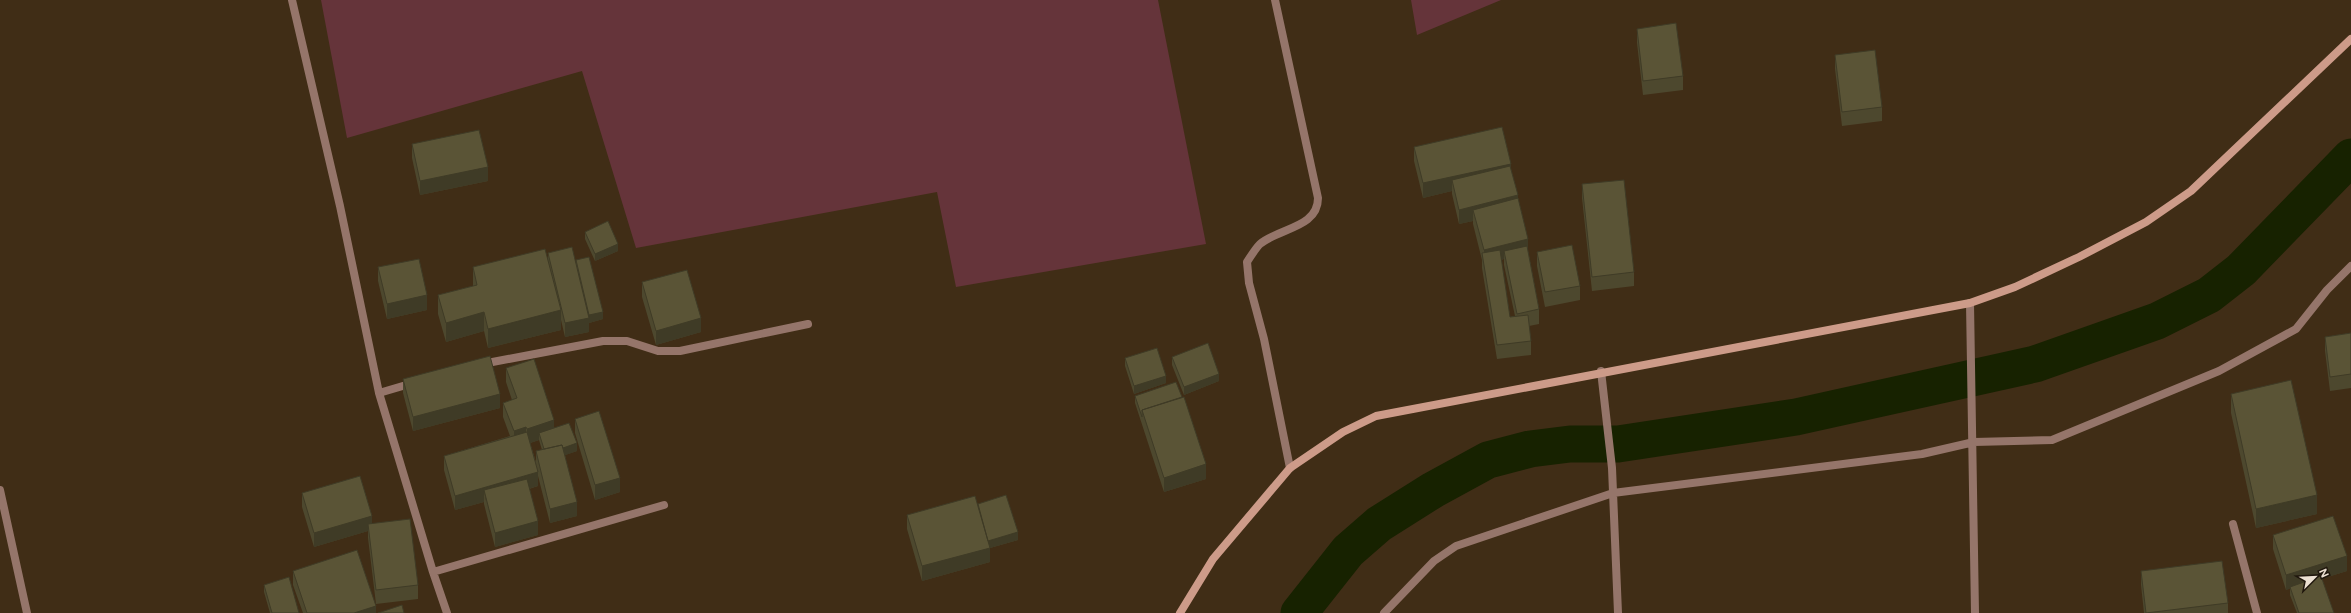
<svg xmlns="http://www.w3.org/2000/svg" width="2351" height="613" font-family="Figtree,sans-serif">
<rect width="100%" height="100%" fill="#402d16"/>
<!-- green -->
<path fill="#65343a" d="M321,0H1158L1206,244L956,287L937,192L636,248L582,71L347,138Z
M1411,0H1501L1417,35Z"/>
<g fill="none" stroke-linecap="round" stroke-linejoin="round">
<!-- canal -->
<path stroke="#172200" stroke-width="37" d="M1299,613L1348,551L1379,524L1433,490L1488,460L1530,449L1570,444H1618L1796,417L2035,364L2157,321L2209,295L2241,270L2351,157"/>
<!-- street -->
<path stroke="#95756a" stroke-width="8" d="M292,0L340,206L379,393L433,572L447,613
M1275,0L1318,198C1318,228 1279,228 1260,244C1255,249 1251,256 1247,262L1249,283L1264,339L1290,468
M1970,303L1975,613
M482,364L603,341H627L658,351H680L808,324
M1601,371L1612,468L1618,613
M379,393L413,383
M0,490L27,613
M2233,524L2257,613
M433,572L664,505
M1384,613L1434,561L1456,546L1613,493L1922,454L1974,442L2052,440L2219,371L2296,329L2327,290L2351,266"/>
<!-- secondary -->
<path stroke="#cd9b89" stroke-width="8" d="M1180,613L1213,559L1290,468L1343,432L1376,416L1970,303L2015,287L2079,257L2146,222L2191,191L2351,39"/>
</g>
<!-- wall -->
<path fill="#4d482e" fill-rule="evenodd" d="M1637,29L1683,76V90L1643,95L1637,43Z
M1835,55L1882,107V121L1842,126L1835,69Z
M412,144L488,181L420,195L412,158Z
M1414,147L1511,170L1518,198L1539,309V324L1529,326L1531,341V355L1497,359L1482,268V260L1473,224V221L1459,224L1452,194V191L1423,198L1414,161ZM1504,259V265L1515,316L1510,317L1501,260Z
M1582,184L1634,272V286L1592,291L1582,198Z
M585,232L618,251L595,261L585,239Z
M1537,252L1580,286V300L1545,307L1537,266Z
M548,253L576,263V260L603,319L589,323V332L565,337L561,320V330L488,348L484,331L446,342L438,314V295L473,286V267L548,260Z
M378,267L427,310L387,319L378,281Z
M642,282L701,332L656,345L642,297Z
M2351,333V388L2330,391L2325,351V337Z
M1172,357L1219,381L1184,395L1172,365Z
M1125,358L1166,383L1134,394L1125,366Z
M506,368L554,428L577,451L565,455L577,516L550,523L538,476V486L529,489L538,535L495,547L484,504V502L455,510L444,470V456L510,436L503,417V403L512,400L506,382ZM539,440L542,450L536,451V462L530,443Z
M403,379L500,408L413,431L403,393Z
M2231,394L2317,514L2256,528L2231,413Z
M1135,396L1206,479L1164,492L1135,403Z
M575,419L620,492L595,500L575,433Z
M302,493L372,524L418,585V599L376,604L368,538V531L314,547L302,507Z
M978,504L1018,540L990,548V562L922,581L907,529V515Z
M2273,535L2347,571L2321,579L2334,613H2297L2290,595V588L2286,590L2273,549Z
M293,571L376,613H303L293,585Z
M2141,571L2228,603V613H2144L2141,585Z
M264,585L299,613H270L264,592Z"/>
<!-- shaded-wall -->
<path fill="#3f3b26" d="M1511,164V178L1452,180V191L1423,198V183Z
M488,167V181L420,195V181Z
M1518,195V210H1473V221L1459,224V210Z
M1528,239V253L1506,259L1504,251V259L1484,264V250Z
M618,244V251L595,261V254Z
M427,295V310L387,319V304Z
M561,310V330L488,348V329Z
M484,312V331L446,342V323Z
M603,312V319L589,323V332L565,337V323L589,318V315Z
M701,318V332L656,345V331Z
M1219,374V381L1184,395V387Z
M1166,376V383L1134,394V386Z
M500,394V408L413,431V417Z
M554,420V434L539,433V440L527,444V429Z
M526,427V441L514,446V431Z
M577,443V451L546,462V454Z
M1206,464V479L1164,492V478Z
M538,472V486L486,501L484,490V502L455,510V496Z
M620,478V492L595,500V485Z
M2317,495V514L2256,528V509Z
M577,502V516L550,523V509Z
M372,516V530L368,524V531L314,547V533Z
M538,521V535L495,547V533Z
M1018,532V540L990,548V562L922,581V566L988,541Z
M2347,556V571L2286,590V575Z
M376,606V613H354Z"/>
<!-- building -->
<path fill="#5a5436" stroke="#3f3b26" d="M1676,23L1683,76L1643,81L1637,29Z
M1875,50L1882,107L1842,112L1835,55Z
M1502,127L1511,164L1423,183L1414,147Z
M479,130L488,167L420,181L412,144Z
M1510,166L1518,195L1459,210L1452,180Z
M1624,180L1634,272L1592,277L1582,184Z
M1518,198L1528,239L1484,250L1473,210Z
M608,221L618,244L595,254L585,232Z
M1572,245L1580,286L1545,292L1537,252Z
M1527,246L1539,309L1517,314L1504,251Z
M572,247L589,318L565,323L548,253Z
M545,249L561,310L488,329L484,312L446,323L438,295L477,285L473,267Z
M1500,250L1510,317L1528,315L1531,341L1497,345L1482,253Z
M589,257L603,312L589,315L576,260Z
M419,259L427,295L387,304L378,267Z
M687,270L701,318L656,331L642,282Z
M2351,333V374L2330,377L2325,337Z
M1208,343L1219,374L1184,387L1172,357Z
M1157,348L1166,376L1134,386L1125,358Z
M490,356L500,394L413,417L403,379Z
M534,359L554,420L527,429L526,427L514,431L503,403L517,398L506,368Z
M2291,380L2317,495L2256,509L2231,394Z
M1176,382L1182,397L1142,410V417L1135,396Z
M1184,397L1206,464L1164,478L1142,410Z
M599,411L620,478L595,485L575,419Z
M569,423L577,443L563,448L562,445L544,449L539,433Z
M527,432L538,472L455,496L444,456Z
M562,445L577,502L550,509L536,451Z
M360,476L372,516L314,533L302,493Z
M527,479L538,521L495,533L484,490Z
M1006,495L1018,532L988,541L978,504Z
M975,496L990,548L922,566L907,515Z
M2333,516L2347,556L2286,575L2273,535Z
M410,519L418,585L376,590L368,524Z
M357,550L376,606L354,613H307L293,571Z
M2222,561L2228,603L2146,613L2141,571Z
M2321,576L2334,613H2299L2290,587Z
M289,577L299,613H272L264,585Z
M402,605L404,613H378Z"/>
<!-- north arrow -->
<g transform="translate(2315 577) rotate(66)" stroke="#20170d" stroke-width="3" paint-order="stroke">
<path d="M0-3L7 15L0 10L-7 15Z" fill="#ece0d2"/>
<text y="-6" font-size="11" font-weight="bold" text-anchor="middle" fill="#ece0d2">N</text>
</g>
</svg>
